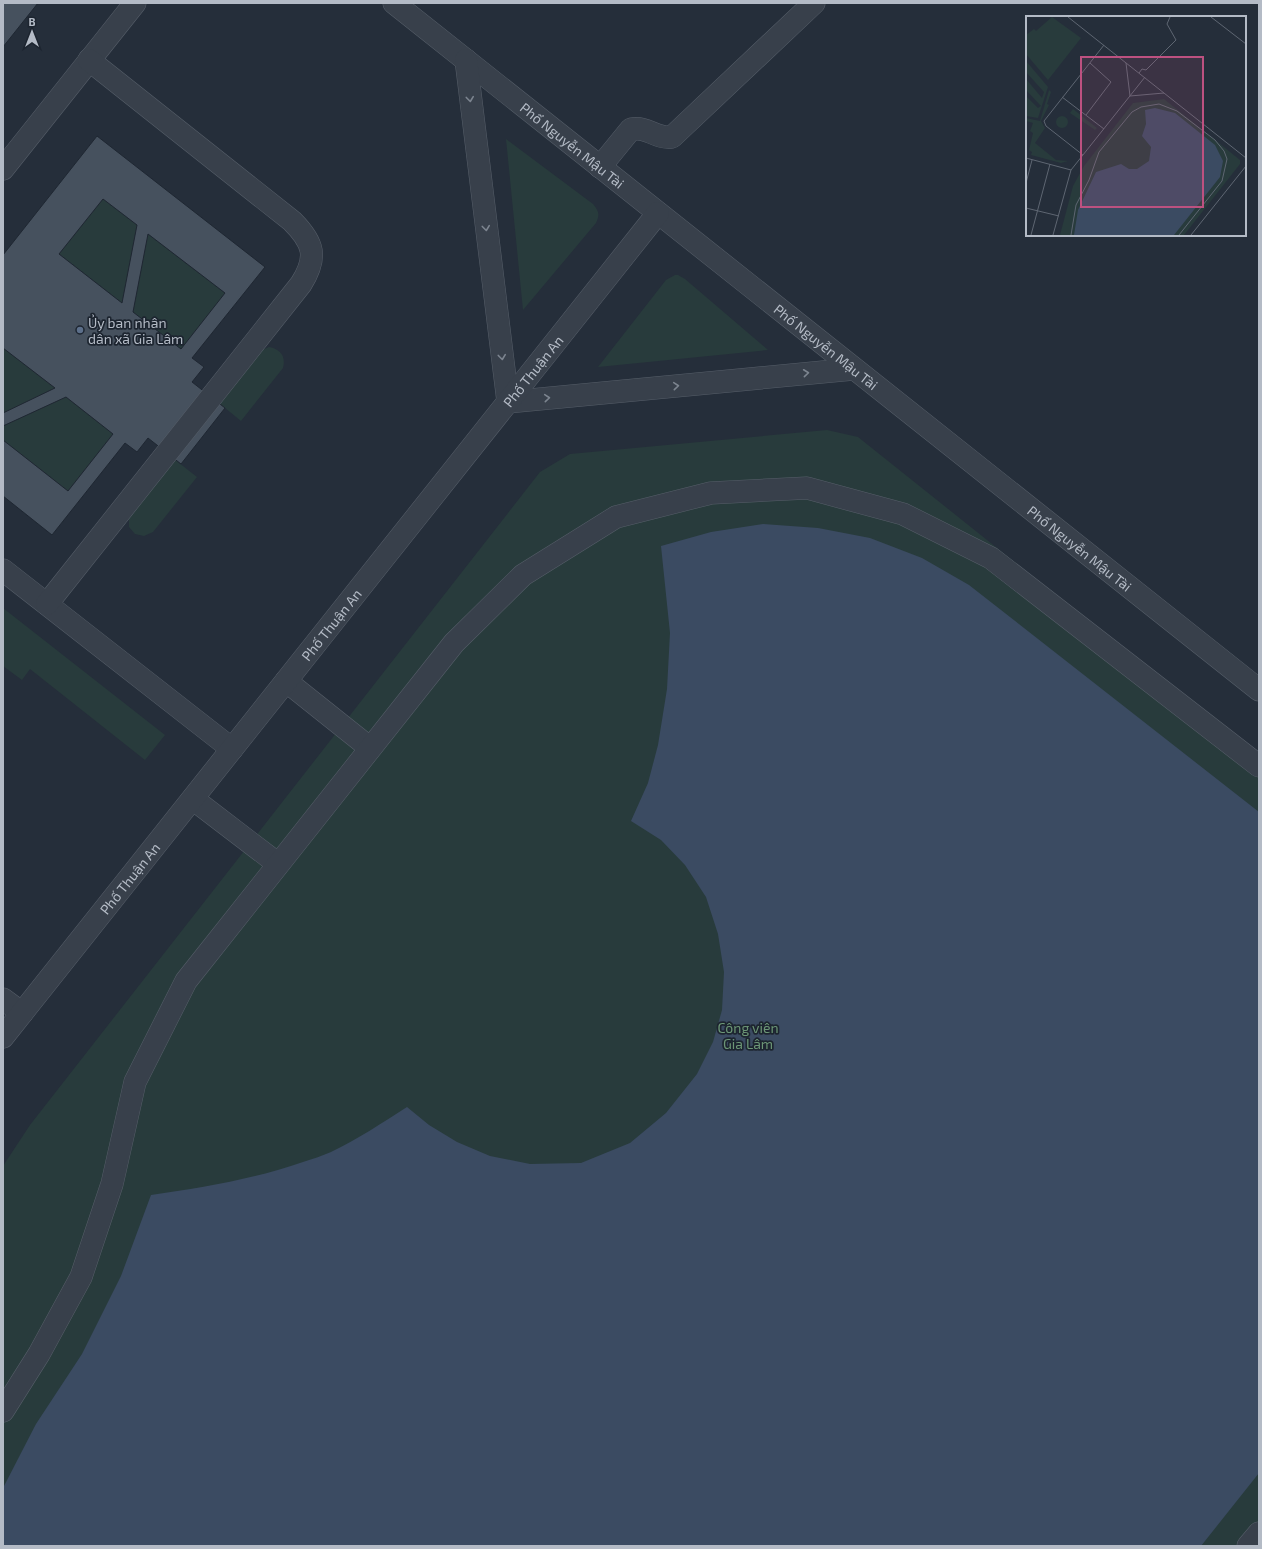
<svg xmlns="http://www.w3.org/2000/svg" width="1262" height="1549" font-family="'Exo 2',sans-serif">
<rect width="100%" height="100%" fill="#252e3a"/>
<!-- green -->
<path fill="#283b3c" d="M506,139L593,204C599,211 600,215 596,223L523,310Z
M103,199L137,225L122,303L59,254Z
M148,234L225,293L181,349L133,312Z
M675,275H678L685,279L768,350L598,367L666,280Z
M269,347C281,349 286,357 283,368L241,421L219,403L260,351Z
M3,348L55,388L3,414Z
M66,397L113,434L68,491L3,440V426Z
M827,430L858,437L1259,757V1546H3V1166L30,1125L540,472L570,454Z
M174,459L197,477L153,532L144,536L135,534L129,527V517Z
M3,608L165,735L145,760L30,669L22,680L3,666Z"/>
<!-- water -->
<path fill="#3b4b62" d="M763,524L818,528L870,538L922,558L969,585L1259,812V1473L1201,1546H3V1488L36,1424L82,1354L121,1276L151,1195C202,1188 254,1179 303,1162C312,1159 322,1156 331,1152C358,1139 382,1123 407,1107L429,1125L457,1142L490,1156L530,1164L581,1163L630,1143L666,1113L697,1074L713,1042L722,1010L724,972L718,934L706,897L685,865L661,840L631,821L648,783L658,745L667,689L670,633L661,546L711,532Z"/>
<!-- building -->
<path fill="#46515e" stroke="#1f2732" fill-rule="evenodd" d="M3,3H38L3,47Z
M97,136L265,267L192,358L204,367L192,382L225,408L181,464L148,438L137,452L125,443L52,535L3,496V440L68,491L113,434L66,397L3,426V413L55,388L3,348V255ZM103,199L137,225L122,303L59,254ZM148,234L225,293L181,349L133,312Z"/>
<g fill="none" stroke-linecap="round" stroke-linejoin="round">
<!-- minor casing -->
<g stroke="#565e69" stroke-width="23">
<g id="minor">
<path id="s1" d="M394,3L1259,690"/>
<path d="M466,60L508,402"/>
<path d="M600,167L631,129C648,126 655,139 672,137L814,3"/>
<path d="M3,169L135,3"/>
<path d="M508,402L854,369"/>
<path d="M3,570L232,749"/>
<path d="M47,604L301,284C318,257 314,243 292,221L89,60"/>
<path d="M286,681L370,748"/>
<path d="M193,799L278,864"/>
<path d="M3,999L22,1013"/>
<path id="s2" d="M3,1037L658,213"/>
<path d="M3,1411L39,1354L81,1277L112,1184L135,1082L186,981L454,643L523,575L616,517L711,493L807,488L903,514L991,558L1259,766"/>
<path d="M1248,1546L1259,1533"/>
</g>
</g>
<!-- minor -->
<use href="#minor" stroke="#38404b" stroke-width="22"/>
</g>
<!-- one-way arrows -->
<defs><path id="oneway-chevron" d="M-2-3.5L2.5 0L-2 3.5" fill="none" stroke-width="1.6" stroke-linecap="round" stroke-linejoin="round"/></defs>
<g stroke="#7c848f">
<use href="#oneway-chevron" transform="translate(470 99) rotate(83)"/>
<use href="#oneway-chevron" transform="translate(486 228) rotate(83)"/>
<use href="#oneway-chevron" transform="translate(502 357) rotate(83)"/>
<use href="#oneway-chevron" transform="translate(806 373) rotate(-6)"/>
<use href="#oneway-chevron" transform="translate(676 386) rotate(-5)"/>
<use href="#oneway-chevron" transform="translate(547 398) rotate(-5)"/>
</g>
<!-- markers -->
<circle fill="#5c6f8a" stroke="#1d2530" stroke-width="1.5" cx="80" cy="330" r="4"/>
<g text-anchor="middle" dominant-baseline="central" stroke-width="3.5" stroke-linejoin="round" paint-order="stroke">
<!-- street labels -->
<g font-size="14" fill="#b4bbc6" stroke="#1d2530">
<text stroke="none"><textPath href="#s1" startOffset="228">Phố Nguyễn Mậu Tài</textPath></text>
<text stroke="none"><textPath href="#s1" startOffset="552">Phố Nguyễn Mậu Tài</textPath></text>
<text stroke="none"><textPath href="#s2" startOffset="851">Phố Thuận An</textPath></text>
<text stroke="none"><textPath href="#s1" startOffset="876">Phố Nguyễn Mậu Tài</textPath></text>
<text stroke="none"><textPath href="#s2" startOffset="527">Phố Thuận An</textPath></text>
<text stroke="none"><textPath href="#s2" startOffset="203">Phố Thuận An</textPath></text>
</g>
<!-- poi labels -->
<g font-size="14" fill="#b4bbc6" stroke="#1d2530" text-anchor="start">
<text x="88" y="322">Ủy ban nhân<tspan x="88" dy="16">dân xã Gia Lâm</tspan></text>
</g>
<!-- park labels -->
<g font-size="14" fill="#6c9676" stroke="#1d2530">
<text x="748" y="1027">Công viên<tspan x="748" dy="16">Gia Lâm</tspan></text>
</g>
</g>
<!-- overview -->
<g transform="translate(1026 16)">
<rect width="220" height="220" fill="#252e3a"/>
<path d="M26,1L55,22L22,64L0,38V19L8,13L10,15ZM0,45L22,71L12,102L0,100V80L12,92L15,90L0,74V63L16,82L18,76L0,56ZM23,74L25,76L21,88L23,89L15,105L19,112L9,127L30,144L42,145L35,147L5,139L6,136L3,134L7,117L4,115L7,107L0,105V102L14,105ZM138,83L214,144V148L158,219H34L47,170L58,150L107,87ZM47,93L71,112L69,114L44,97ZM30 106a6 6 0 1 1 12 0a6 6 0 1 1-12 0Z" fill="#283b3c"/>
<path d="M129,92L149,97L189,129L197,145L194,161L148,219H48L52,194L70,156L95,148L103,153H111L123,145L125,131L116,120L120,108L119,94Z" fill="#3b4b62"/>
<path fill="none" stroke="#5e6672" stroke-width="1" d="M42,1L220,142M185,1L220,28M100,47L104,80M113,57L116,53L120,54L150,24L141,8L144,1M104,80L138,77M36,81L78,113M60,99L85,66L64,47M57,139L20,110L18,105L78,29M0,142L45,154M0,167L6,144M0,192L33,200M5,219L24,148M27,219L45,154L119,61M45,219L50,189L63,164L73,136L106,96L115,91L133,88L151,95L189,124L198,135L201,143L196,165L153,219M165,219L220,150"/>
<path fill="#bd5180" fill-opacity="0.15" stroke="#bd5180" stroke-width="2" d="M55,41H177V191H55Z"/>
<rect width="220" height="220" fill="none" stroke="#b4bbc6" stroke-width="2"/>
</g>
<!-- border -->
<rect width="1262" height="1549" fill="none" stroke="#b4bbc6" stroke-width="8"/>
<!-- north arrow -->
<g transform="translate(32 32)" stroke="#1d2530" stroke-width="3" paint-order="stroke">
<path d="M0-3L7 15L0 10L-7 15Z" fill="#b4bbc6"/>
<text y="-6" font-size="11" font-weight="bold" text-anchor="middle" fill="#b4bbc6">B</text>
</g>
</svg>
